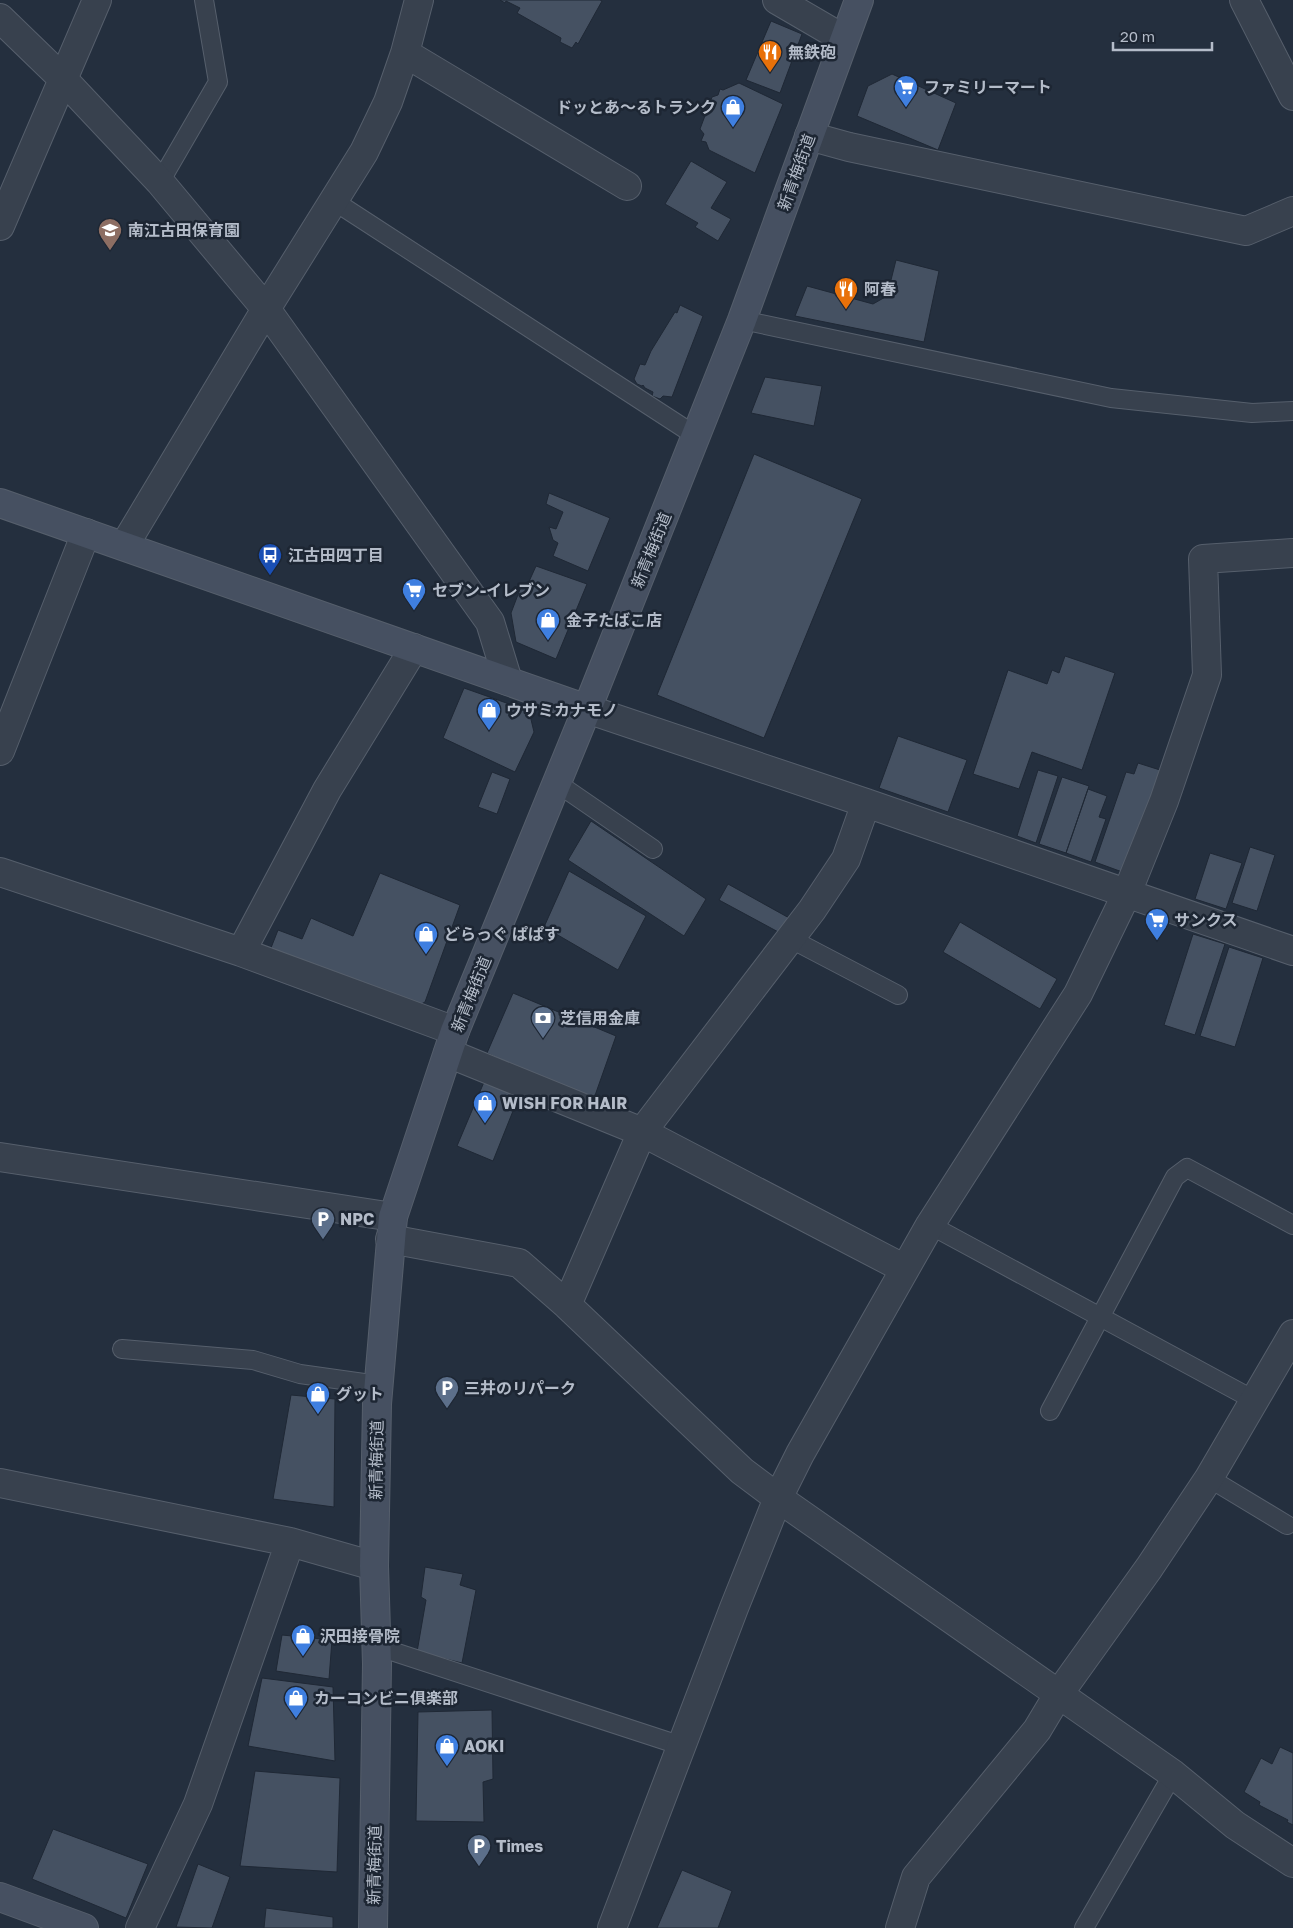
<svg xmlns="http://www.w3.org/2000/svg" width="1293" height="1928" font-family="'Golos Text','Noto Sans JP',sans-serif">
<rect width="100%" height="100%" fill="#242f3e"/>
<!-- building -->
<path fill="#455162" stroke="#1f2835" d="M500,0H600L602,1L578,44L576,42L572,48L560,42L561,38L517,13L520,8L506,1L505,3Z
M771,21L802,34L780,93L746,80Z
M892,74L956,103L938,150L857,116L868,86Z
M739,83L783,104L755,173L709,150L706,142L701,141L704,134L700,129L712,97L718,95L720,89L723,90Z
M691,161L727,182L711,208L731,219L718,241L695,227L698,223L665,204Z
M896,260L939,271L924,342L795,316L807,286L873,304L887,296Z
M680,305L703,316L672,397L663,396L660,399L652,396L653,392L645,388L643,385L642,386L637,384L634,379L640,364L645,365L651,351L675,312L677,313Z
M765,377L822,386L814,426L751,413Z
M754,454L862,499L764,738L657,695Z
M549,493L610,518L588,571L553,556L558,543L553,540L549,527L556,529L563,512L546,504Z
M536,566L587,584L556,659L516,642L511,613L522,584L527,586Z
M1065,656L1115,673L1082,770L1032,752L1019,789L973,774L1008,670L1047,684L1052,670L1059,673Z
M464,688L529,711L534,732L515,772L443,738Z
M898,736L967,760L948,812L879,788Z
M1138,763L1160,770L1125,873L1095,862L1126,772L1134,774Z
M1038,770L1058,776L1036,843L1017,836Z
M492,772L510,779L497,814L478,807Z
M1062,777L1089,786L1066,853L1039,844Z
M1088,789L1107,796L1099,817L1106,819L1091,862L1066,853Z
M591,821L706,899L684,936L568,860Z
M1250,847L1275,855L1257,911L1232,903Z
M1210,853L1242,863L1226,909L1195,899Z
M569,871L646,916L618,970L544,927Z
M380,873L460,905L425,1002L412,1009L269,953L278,930L302,939L311,918L353,936Z
M728,884L791,919L782,934L719,900Z
M960,922L1057,979L1040,1009L943,952Z
M1193,934L1225,944L1195,1035L1164,1025Z
M1229,947L1263,958L1235,1047L1200,1036Z
M513,993L616,1036L592,1104L487,1053Z
M484,1082L519,1096L493,1161L457,1146Z
M291,1395L335,1399L334,1507L273,1499Z
M425,1567L463,1574L460,1585L476,1590L462,1663L417,1652L426,1600L421,1597Z
M282,1635L332,1640L329,1679L276,1671Z
M262,1678L333,1687L335,1761L248,1746Z
M492,1710L493,1779L483,1782L484,1822L416,1821L418,1712Z
M1280,1747L1293,1753V1825L1287,1822L1288,1820L1259,1805L1260,1802L1244,1792L1261,1758L1272,1764Z
M255,1771L340,1778L337,1872L240,1866Z
M53,1829L148,1864L126,1918L32,1879Z
M198,1864L230,1877L212,1928L176,1927Z
M682,1870L732,1891L718,1928H657Z
M266,1908L333,1917V1928H264Z"/>
<g fill="none" stroke-linecap="round" stroke-linejoin="round">
<!-- lane casing -->
<g stroke="#565f6c" stroke-width="20">
<path id="lane" d="M160,182L218,82L204,0
M334,201L696,436
M742,320L1111,398L1252,413L1293,411
M557,783L653,849
M791,939L898,995
M930,1225L1254,1400
M122,1349L253,1360L300,1374L378,1385
M1050,1411L1175,1177L1187,1168L1293,1225
M1209,1478L1287,1525
M376,1646L682,1746
M1084,1928L1173,1774"/>
</g>
<!-- street casing -->
<g stroke="#565f6c" stroke-width="30">
<path id="street" d="M777,0L844,39
M1244,0L1293,96
M0,18L63,79L160,182L266,309L490,622L508,681
M405,53L627,186
M809,136L849,147L1246,231L1293,211
M0,226L97,0
M124,546L266,309L364,152L388,102L405,53L419,0
M587,709L866,803L1293,951
M0,751L86,533
M0,872L241,952L455,1031
M241,952L327,790L414,648
M448,1053L642,1132L905,1269
M0,1157L393,1217
M390,1239L519,1263L567,1305L742,1471L778,1498L1173,1774L1235,1825L1293,1863
M567,1305L642,1132L812,910L846,859L866,803
M0,1483L290,1542L374,1566
M140,1928L198,1804L290,1542
M612,1928L734,1608L778,1498L800,1454L930,1225L1078,994L1127,893L1164,801L1207,675L1203,559L1293,553
M900,1928L916,1877L1037,1730L1058,1695L1149,1568L1209,1478L1293,1334"/>
</g>
<!-- secondary casing -->
<g stroke="#565f6c" stroke-width="30">
<path id="secondary" d="M0,503L587,709
M0,1897L84,1928
M373,1928L377,1664L374,1566L377,1404L393,1217L455,1031L587,709L742,320L859,0"/>
</g>
<!-- lane -->
<use href="#lane" stroke="#38414e" stroke-width="18"/>
<!-- street -->
<use href="#street" stroke="#38414e" stroke-width="28"/>
<!-- secondary -->
<use href="#secondary" stroke="#465061" stroke-width="28"/>
</g>
<!-- icons -->
<defs>
<g id="restaurant-pin" transform="scale(1.25)"><path d="M0 17L-7.5 6A9.5 9.5 0 1 1 7.5 6Z" fill="#e8710a" stroke="#1d2633"/><path d="M-5-6h1v4h1v-4h1v4h1v-4h1v5L-1.5 .5V6h-2V.5L-5-1ZM5-6V6H3V1.5H1.5Q1.5-4 5-6Z" fill="#fff"/></g>
<g id="supermarket-pin" transform="scale(1.25)"><path d="M0 17L-7.5 6A9.5 9.5 0 1 1 7.5 6Z" fill="#3f7fe0" stroke="#1d2633"/><path d="M-6-5.5h2.5l.6 2H6L4.5 2H-2.5L-4.4-4H-6ZM-1.5 3.2a1.3 1.3 0 1 0 .1 0ZM3 3.2a1.3 1.3 0 1 0 .1 0Z" fill="#fff"/></g>
<g id="shop-pin" transform="scale(1.25)"><path d="M0 17L-7.5 6A9.5 9.5 0 1 1 7.5 6Z" fill="#3f7fe0" stroke="#1d2633"/><path d="M-5-2.5h2.3a2.7 3.5 0 0 1 5.4 0H5L5.5 6h-11ZM-1.5-2.5h3a1.5 2.3 0 0 0-3 0Z" fill="#fff"/></g>
<g id="school-pin" transform="scale(1.25)"><path d="M0 17L-7.5 6A9.5 9.5 0 1 1 7.5 6Z" fill="#8d6e63" stroke="#1d2633"/><path d="M0-5L7-2L0 1L-7-2ZM-4 1L0 2.5L4 1V4Q0 6-4 4Z" fill="#fff"/></g>
<g id="bus-pin" transform="scale(1.25)"><path d="M0 17L-7.5 6A9.5 9.5 0 1 1 7.5 6Z" fill="#1a4fb4" stroke="#1d2633"/><path d="M-5-6H5V4H4V6H2V4H-2V6H-4V4H-5ZM-3.5-4V0h7V-4ZM-3.5 1.2v1.5H-2V1.2ZM2 1.2v1.5H3.5V1.2Z" fill="#fff"/></g>
<g id="bank-pin" transform="scale(1.25)"><path d="M0 17L-7.5 6A9.5 9.5 0 1 1 7.5 6Z" fill="#5c6f8a" stroke="#1d2633"/><path d="M-6-4H6V4H-6ZM0-2.3a2.3 2.3 0 1 0 0 4.6a2.3 2.3 0 1 0 0-4.6Z" fill="#fff"/></g>
<g id="parking-pin" transform="scale(1.25)"><path d="M0 17L-7.5 6A9.5 9.5 0 1 1 7.5 6Z" fill="#5c6f8a" stroke="#1d2633"/><path d="M-3.5-5.5H1a3.5 3.5 0 0 1 0 7H-1V5.5H-3.5ZM-1-3.4V-.6H.8a1.4 1.4 0 0 0 0-2.8Z" fill="#fff"/></g>
</defs>
<g fill-rule="evenodd">
<use href="#restaurant-pin" x="770" y="52"/>
<use href="#supermarket-pin" x="906" y="87"/>
<use href="#shop-pin" x="733" y="107"/>
<use href="#school-pin" x="110" y="230"/>
<use href="#restaurant-pin" x="846" y="289"/>
<use href="#bus-pin" x="270" y="555"/>
<use href="#supermarket-pin" x="414" y="590"/>
<use href="#shop-pin" x="548" y="620"/>
<use href="#shop-pin" x="489" y="710"/>
<use href="#supermarket-pin" x="1157" y="920"/>
<use href="#shop-pin" x="426" y="934"/>
<use href="#bank-pin" x="543" y="1018"/>
<use href="#shop-pin" x="485" y="1103"/>
<use href="#parking-pin" x="323" y="1219"/>
<use href="#parking-pin" x="447" y="1388"/>
<use href="#shop-pin" x="318" y="1394"/>
<use href="#shop-pin" x="303" y="1636"/>
<use href="#shop-pin" x="296" y="1698"/>
<use href="#shop-pin" x="447" y="1746"/>
<use href="#parking-pin" x="479" y="1846"/>
</g>
<g text-anchor="middle" dominant-baseline="central" stroke-width="5" stroke-linejoin="round" paint-order="stroke">
<!-- poi labels -->
<g font-size="16" font-weight="bold" fill="#b4bcc9" stroke="#1d2633" text-anchor="start">
<text x="788" y="52">無鉄砲</text>
<text x="924" y="87">ファミリーマート</text>
<text x="716" y="107" text-anchor="end">ドッとあ～るトランク</text>
<text x="128" y="230">南江古田保育園</text>
<text x="864" y="289">阿春</text>
<text x="288" y="555">江古田四丁目</text>
<text x="432" y="590">セブン-イレブン</text>
<text x="566" y="620">金子たばこ店</text>
<text x="506" y="710">ウサミカナモノ</text>
<text x="1174" y="920">サンクス</text>
<text x="444" y="934">どらっぐ ぱぱす</text>
<text x="560" y="1018">芝信用金庫</text>
<text x="502" y="1103">WISH FOR HAIR</text>
<text x="340" y="1219">NPC</text>
<text x="464" y="1388">三井のリパーク</text>
<text x="336" y="1394">グット</text>
<text x="320" y="1636">沢田接骨院</text>
<text x="314" y="1698">カーコンビニ俱楽部</text>
<text x="464" y="1746">AOKI</text>
<text x="496" y="1846">Times</text>
</g>
<!-- street labels -->
<g font-size="16" fill="#b4bcc9" stroke="#1d2633">
<text transform="translate(796 172) rotate(-70)">新青梅街道</text>
<text transform="translate(651 550) rotate(-68)">新青梅街道</text>
<text transform="translate(471 994) rotate(-68)">新青梅街道</text>
<text transform="translate(376 1460) rotate(-89)">新青梅街道</text>
<text transform="translate(374 1865) rotate(-89)">新青梅街道</text>
</g>
</g>
<!-- scale -->
<path d="M1113 42v8h99v-8" fill="none" stroke="#b4bcc9" stroke-width="2.5"/>
<text x="1120" y="42" font-size="15" fill="#b4bcc9" stroke="#1d2633" stroke-width="4" paint-order="stroke">20 m</text>
</svg>
